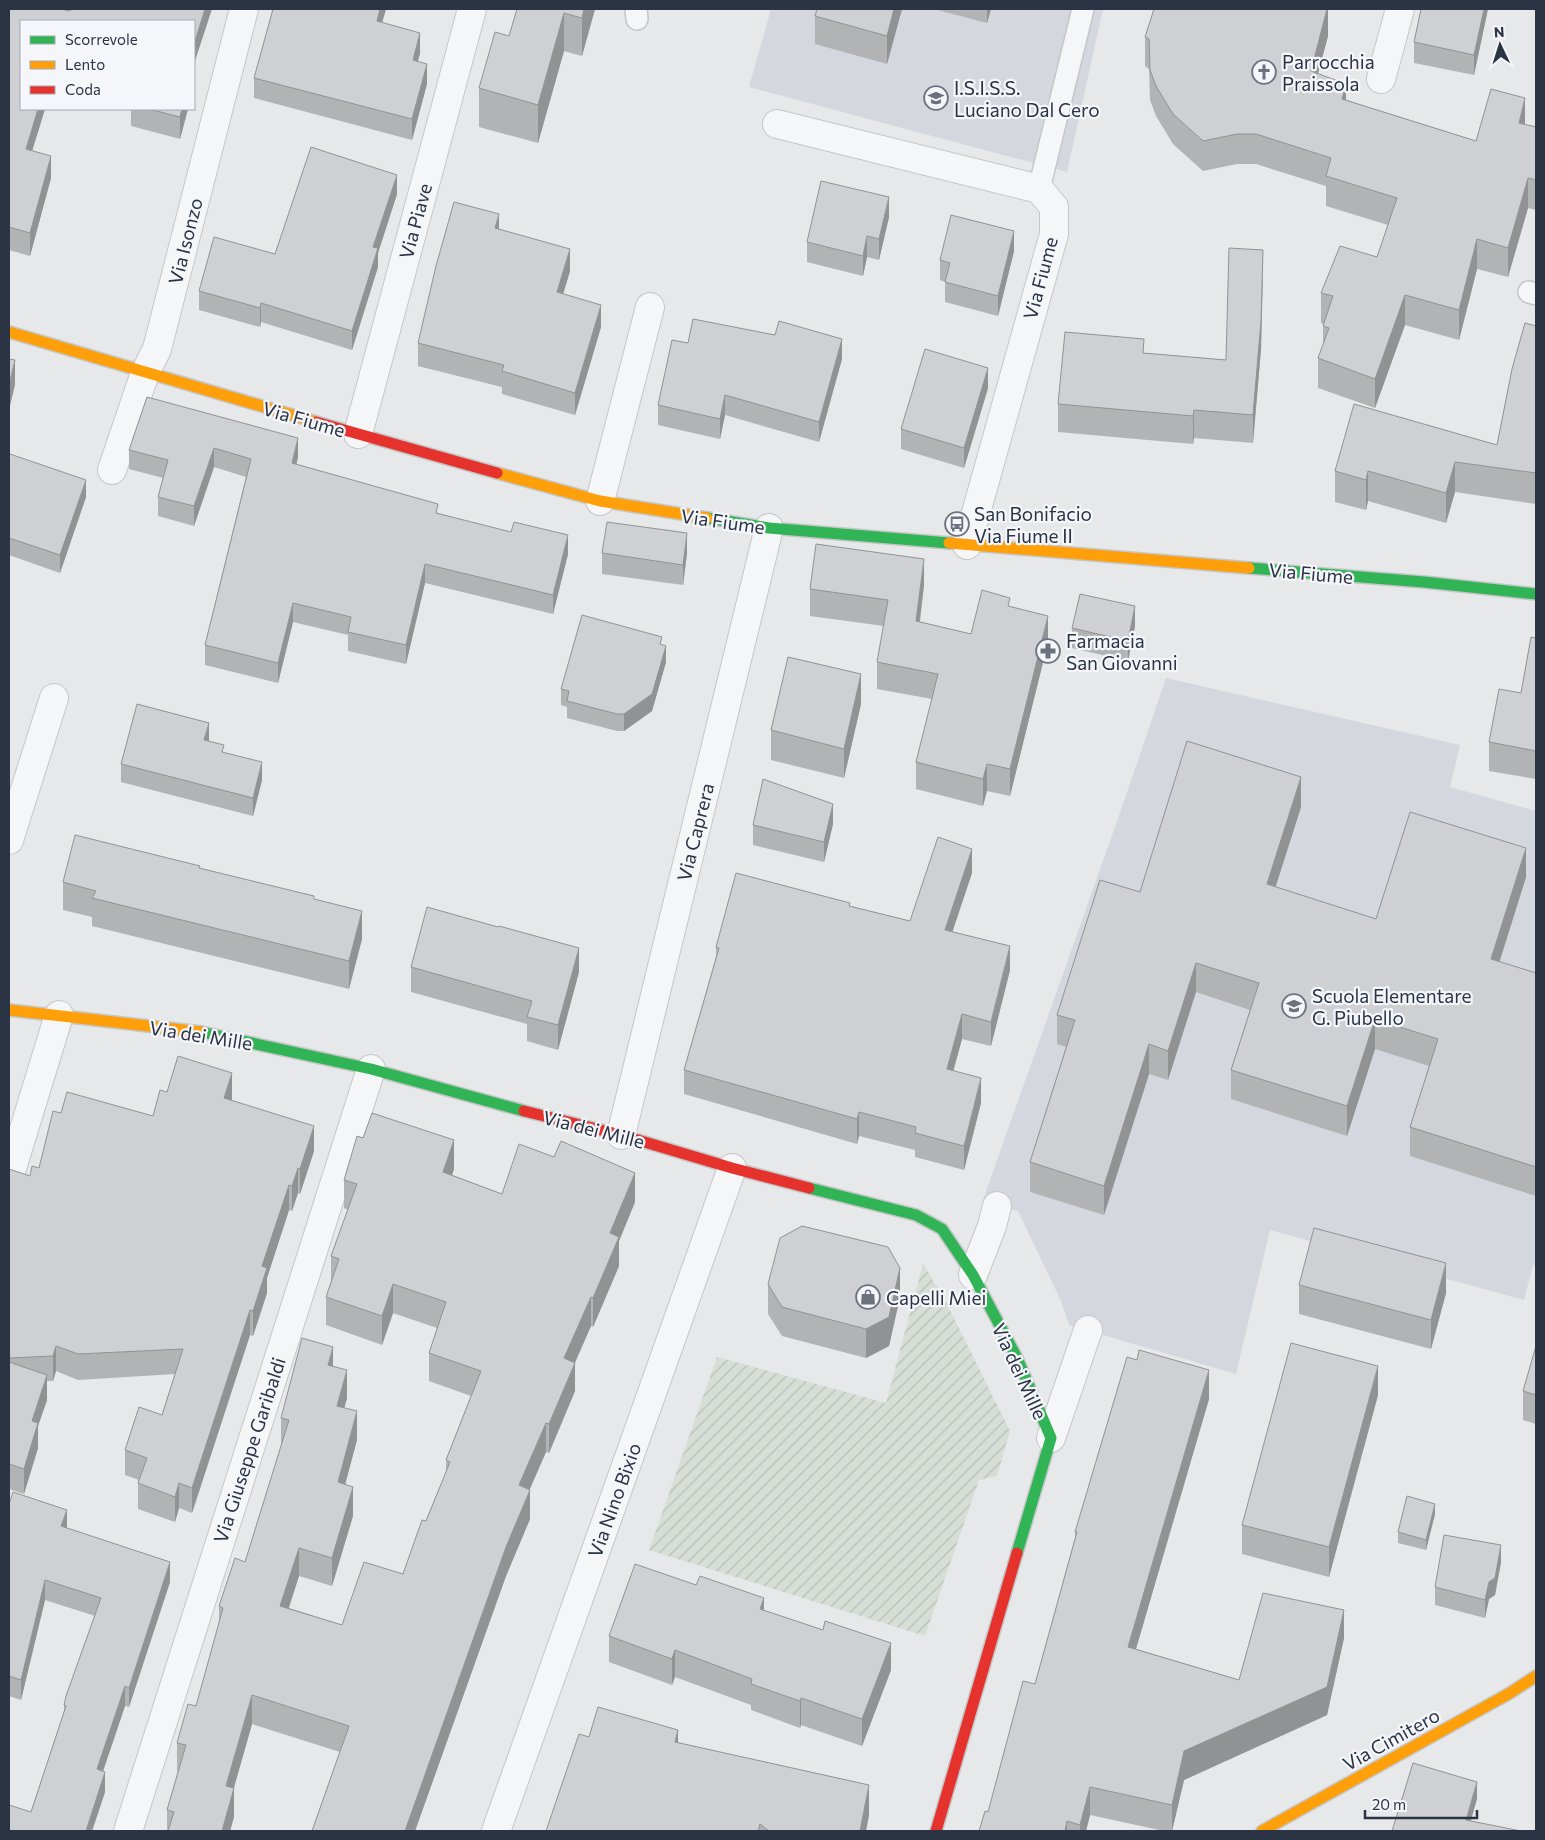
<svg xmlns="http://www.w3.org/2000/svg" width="1545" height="1840" font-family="Commissioner,sans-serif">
<defs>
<pattern id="garden-furrows" width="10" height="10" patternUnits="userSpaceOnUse" patternTransform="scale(1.25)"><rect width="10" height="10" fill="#d6ded6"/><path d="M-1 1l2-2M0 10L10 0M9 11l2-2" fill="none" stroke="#b8bfb9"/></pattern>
</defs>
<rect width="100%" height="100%" fill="#e6e8ea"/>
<!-- built -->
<path fill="#d4d7dd" d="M771,9H1103L1067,172L749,87Z
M1166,678L1460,745L1450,787L1536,811V1266L1533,1265L1524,1300L1270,1230L1236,1374L1069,1325L1061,1301L1018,1211L997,1206L983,1200L1122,807Z"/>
<!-- garden -->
<path fill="url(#garden-furrows)" d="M923,1264L946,1302L1010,1431L997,1476L979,1480L925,1636L649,1550L717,1357L886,1403Z"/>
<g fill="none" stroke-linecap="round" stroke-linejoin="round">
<!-- lane casing -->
<g stroke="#c4c6c8" stroke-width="24">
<path id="lane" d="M636,9L637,19
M1039,189L1083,9
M1529,292L1536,294"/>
</g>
<!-- street casing -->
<g stroke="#c4c6c8" stroke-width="30">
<path id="street" d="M1381,79L1400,9
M777,124L1039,189L1054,207V234L967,545
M358,434L472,9
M112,470L145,373L157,349L244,9
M600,501L650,307
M9,840L54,698
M621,1135L769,528
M9,1178L59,1015
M973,1275L992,1226L997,1206
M1051,1438L1088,1330
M128,1831L371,1069
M496,1831L732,1168"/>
</g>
<!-- fast casing -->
<g stroke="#c4c6c8" stroke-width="14">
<path id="fast" d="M707,518L769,528L949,543
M1249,568L1424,582L1536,594
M201,1032L371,1069L524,1111
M809,1188L916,1215L942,1229L973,1275L1017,1358L1051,1438L1017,1553"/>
</g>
<!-- slow casing -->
<g stroke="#c4c6c8" stroke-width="14">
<path id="slow" d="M9,332L316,422
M497,473L600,501L707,518
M949,543L1249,568
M9,1010L201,1032
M1262,1831L1510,1693L1536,1676"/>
</g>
<!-- jam casing -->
<g stroke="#c4c6c8" stroke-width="14">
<path id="jam" d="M316,422L497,473
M524,1111L621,1135L732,1168L809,1188
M936,1831L1017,1553"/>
</g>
<!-- lane -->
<use href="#lane" stroke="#f5f6f7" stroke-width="21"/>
<!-- street -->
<use href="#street" stroke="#f5f6f7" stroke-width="28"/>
<!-- fast -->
<use href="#fast" stroke="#30b455" stroke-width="11"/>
<!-- slow -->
<use href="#slow" stroke="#ff9f0a" stroke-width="11"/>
<!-- jam -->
<use href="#jam" stroke="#e5322d" stroke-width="11"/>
</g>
<!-- wall -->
<path fill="#b1b3b5" d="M9,9L70,11L194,64V83L21,21L45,109L32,150L51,178L30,256L9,250Z
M273,9H386L382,22L420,53L418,61L427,84L412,140L254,98V78Z
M517,9H595L582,56L564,51L538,143L479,127V88L509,36Z
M902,9L887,64L815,44V16Z
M934,9H991L987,23Z
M1328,9V36L1318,73L1346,100L1476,141L1525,125L1536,127V210L1528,208L1508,277L1477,269L1459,340L1405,325L1375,408L1318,388V358L1323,346V324L1321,323V293L1377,257L1388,225L1326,206V186L1256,164H1237L1203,171L1173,144L1156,116L1150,100L1149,69L1145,66V37Z
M1421,9H1488L1474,75L1414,63V42Z
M131,109H188L180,139L131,126Z
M397,194L378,253V267L352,350L261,322L260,327L199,310V291Z
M889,217L879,260L867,257L863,276L807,262V242Z
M499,229L570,271L563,294L601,327L575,415L502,394V387L418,366V343Z
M1014,251L998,316L945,302V282L940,280V260Z
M1263,278L1261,349L1253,443L1194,438L1193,444L1058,432V404L1144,353L1226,360Z
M1536,326V504L1455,492L1446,523L1368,501L1366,510L1335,502V471L1497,445Z
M688,343L842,359L819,442L725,415L720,439L658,425V405Z
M988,388L964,468L901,449V429Z
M147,397L298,457L296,465L438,513L568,554L553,614L425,583L406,664L348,651V635L293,622L278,683L205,665V645L246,477L214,467L194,526L158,516V497L163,478L129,469V450Z
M9,458L86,497L60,573L9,555Z
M602,553H687L683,585L602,574Z
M924,585L920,622L971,634L1010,606L1048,642L1010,796L987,791L983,806L916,789V762L932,699L877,689V662L884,626L810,616V589Z
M1135,626L1128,661L1072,648V628Z
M1536,638V779L1489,771V742L1521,693Z
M662,644L666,662L652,711L624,731H617L567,718V707L561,705V689Z
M861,704L844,778L771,760V730Z
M208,741L262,780L253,816L121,782V764Z
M1301,807L1275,887L1376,919L1526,877L1499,962L1536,973V1196L1410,1156V1127L1429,1066L1375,1049L1347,1136L1231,1099V1070L1250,1010L1196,992L1168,1080L1149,1074L1104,1215L1030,1192V1162L1066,1047L1057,1044V1015L1140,892Z
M833,824L824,862L753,845V825Z
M200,868L314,899L362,939L349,989L92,926V917L63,910V882Z
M972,873L952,932L1010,970L991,1046L962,1039L953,1071L981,1103L964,1170L915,1157V1150L859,1136L857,1144L684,1094V1070L716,957V947L850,906L910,921Z
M498,927L579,972L558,1050L527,1041V1024L411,992V967Z
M167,1092L232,1098V1100L314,1151L300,1194L298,1193L292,1211L289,1210L267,1278V1293L253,1336L250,1335L192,1513L179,1508L175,1522L138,1509V1483L139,1480L125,1475V1450L162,1415L175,1374L78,1380L56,1371L53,1381H47V1400L38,1426V1448L24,1494L9,1489V1169L30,1176L39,1168L61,1113L153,1116Z
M454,1169L452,1175L502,1194L635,1202L619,1241V1266L593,1327L591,1326L575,1363V1391L549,1453L546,1452L529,1490L530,1519L506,1576L415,1831H312L340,1752L252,1724L234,1788V1817L230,1831H167V1810L178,1771H177V1743L196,1706L219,1624V1606L245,1562L281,1446V1418L333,1366L347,1398L344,1408L357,1440L345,1484L353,1516L332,1586L299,1576L289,1608L342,1625L403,1574L446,1473V1460L471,1396L429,1381V1353L437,1328L393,1313L382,1345L326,1325V1297L331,1282V1256L348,1210L344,1208V1180Z
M768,1284L900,1297L889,1346L866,1358L782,1336L768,1314Z
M1299,1285L1446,1293L1431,1349L1299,1314Z
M1536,1346V1424L1523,1420V1391Z
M1378,1395L1329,1577L1242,1554V1525Z
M1209,1399L1136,1649L1239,1680L1344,1638L1327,1715L1184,1780L1172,1831H1164L1090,1815L1086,1831H979L988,1812L1035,1684L1075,1538V1532Z
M9,1504L67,1528L170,1582L129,1707L125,1706L103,1771L105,1792L92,1831H9L31,1812L64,1712V1705L95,1616L45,1600L21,1700L9,1696Z
M1435,1514L1426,1550L1398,1543V1532Z
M1501,1562L1495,1595L1489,1599L1485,1618L1435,1605V1587Z
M764,1610L891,1670L862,1746L801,1725L800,1728L751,1710V1705L675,1677L672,1685L609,1662V1636Z
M589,1737L678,1743L869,1815L866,1831H546Z"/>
<!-- shaded-wall -->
<path fill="#909294" d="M205,9H212L194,64V86V44Z
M380,9H386L377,41V21Z
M584,9H595L582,56V18Z
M894,9H902L887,64V36Z
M987,9H991L987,23Z
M1327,9H1328V36L1311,100V71Z
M1484,9H1488L1474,75V55Z
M564,13V51L538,143V105Z
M420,33V53L413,80V60Z
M427,64V84L412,140V119Z
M1346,84V114L1342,99Z
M1525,98V128L1519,123Z
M38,109H45L26,171V149Z
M182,109H188L180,139V117Z
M51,156V178L30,256V233Z
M397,175V194L378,253V267L352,350V331L373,247Z
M1528,178V208L1508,277V248Z
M889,197V217L879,260V239Z
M499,214V237L495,228Z
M1014,231V251L998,316V296Z
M867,236V257L863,276V256Z
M1477,239V269L1459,340V310Z
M570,249V271L557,314V292Z
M1263,250L1261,349L1253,443V415Z
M1405,295V325L1375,408V379Z
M261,303V322L260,327V308Z
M601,305V327L575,415V393Z
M842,339V359L819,442V422Z
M15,360V385L9,410V385Z
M988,368V388L964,468V448Z
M725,395V415L720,439V419Z
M1194,410V438L1193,444V416Z
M298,438V457L292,483V463Z
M214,448V467L194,526V506Z
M1455,462V492L1446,523V493Z
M1368,471V501L1366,510V480Z
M86,480V497L60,573V555Z
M687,533V553L683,585V565Z
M568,535V554L553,614V595Z
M924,559V585L916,648V621Z
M425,564V583L406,664V645Z
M293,603V622L278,683V663Z
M1135,606V626L1128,661V641Z
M1048,616V642L1010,796V769Z
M666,646V662L652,711L624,731V714Z
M861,674V704L844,778V749Z
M209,723V741L204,740Z
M262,762V780L253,816V798Z
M987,764V791L983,806V779Z
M1301,777V807L1267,914V884Z
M833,804V824L824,862V842Z
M1526,848V877L1491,989V959Z
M972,849V873L945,954V930Z
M362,911V939L349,989V961Z
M1010,946V970L991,1046V1022Z
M579,948V972L558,1050V1025Z
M1196,963V992L1168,1080V1051Z
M962,1014V1039L947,1094V1069Z
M1375,1019V1049L1347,1136V1106Z
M1149,1044V1074L1104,1215V1186Z
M232,1073V1098L224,1123V1098Z
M981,1078V1103L964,1170V1146Z
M859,1112V1136L857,1144V1119Z
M314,1126V1151L300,1194V1169Z
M454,1140V1169L443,1200V1172Z
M298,1168V1193L292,1211V1186Z
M635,1173V1202L619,1241V1266L593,1327V1298L610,1233Z
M289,1185V1210L267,1278V1293L253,1336V1311L262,1266Z
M1446,1263V1293L1431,1349V1320Z
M900,1268V1297L889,1346L866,1358V1329Z
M393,1284V1313L382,1345V1316Z
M591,1297V1326L564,1387V1358Z
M250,1310V1335L192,1513V1488Z
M56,1346V1371L53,1381V1356Z
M333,1347V1376L328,1365Z
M575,1363V1391L549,1453V1424Z
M1378,1366V1395L1329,1577V1547Z
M347,1370V1398L337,1435V1406Z
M1209,1370V1399L1128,1676V1647Z
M47,1375V1400L38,1426V1448L24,1494V1469L32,1421Z
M357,1411V1440L338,1511V1482Z
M546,1423V1452L519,1514V1485Z
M179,1483V1508L175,1522V1497Z
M353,1487V1516L332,1586V1558Z
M530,1490V1519L506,1576L415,1831H405L506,1547Z
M1435,1504V1514L1426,1550V1540Z
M67,1510V1530L61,1526Z
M1501,1545V1562L1495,1595L1489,1599L1485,1618V1600L1489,1582Z
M299,1548V1576L280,1634V1606Z
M170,1562V1582L129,1707V1688Z
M45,1580V1600L21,1700V1680Z
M764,1598V1625L760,1609Z
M1344,1610V1638L1327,1715L1184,1780L1172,1831V1805L1184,1751Z
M891,1643V1670L862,1746V1719Z
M675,1650V1677L672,1685V1659Z
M125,1686V1706L97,1789V1769Z
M252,1695V1724L226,1815V1786Z
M801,1698V1725L800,1728V1701Z
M678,1730V1761L675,1742Z
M105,1772V1792L92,1831H86Z
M1477,1782V1799L1468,1831L1466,1820Z
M869,1785V1815L866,1831H860Z
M1090,1787V1815L1086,1831H1080V1825Z
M234,1788V1817L230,1831H222Z
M1067,1821V1831H1065Z"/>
<!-- building -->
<path fill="#ced0d3" stroke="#909294" d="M9,9H61L70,11V9H205L194,44V21H21V109H38L26,149L51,156L30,233L9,227Z
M273,9H380L377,21L420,33L413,60L427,64L412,119L254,78Z
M517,9H584L582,18L564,13L538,105L479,88L495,32L509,36Z
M817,9H894L887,36L815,16Z
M1154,9H1327L1311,71L1346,84L1342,99L1476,141L1491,89L1525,98L1519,123L1536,127V180L1528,178L1508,248L1477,239L1459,310L1405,295L1375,379L1318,358L1329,328L1323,326L1333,296L1321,293L1340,246L1377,257L1397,198L1326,176L1331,158L1256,134H1237L1203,141L1173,114L1156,86L1150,70L1149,39L1145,37Z
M1421,9H1484L1474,55L1414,42Z
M149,109H182L180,117Z
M311,147L397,175L373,247L378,248L352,331L261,303L260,308L199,291L214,237L275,254Z
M821,181L889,197L879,239L867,236L863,256L807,242Z
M454,202L499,214L495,228L570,249L557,292L601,305L575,393L502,371L504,365L418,343L436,266Z
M951,215L1014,231L998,296L945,282L950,263L940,260Z
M1229,248L1263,250L1261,321L1253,415L1194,410L1193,416L1058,404L1065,332L1144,339L1143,353L1226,360Z
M693,319L775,335L779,321L842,339L819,422L725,395L720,419L658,405L672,340L688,343Z
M1525,323L1536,326V473L1455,462L1446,493L1368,471L1366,480L1335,471L1354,404L1497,445L1512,369Z
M925,349L988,368L964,448L901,429Z
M9,359L15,360L9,385Z
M147,397L298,438L292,463L438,504L436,513L511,532L514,522L568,535L553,595L425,564L406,645L348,632L351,617L293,603L278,663L205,645L251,459L214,448L194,506L158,497L168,460L129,450Z
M10,454L86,480L60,555L9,538V458Z
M607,522L687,533L683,565L602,553Z
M816,544L924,559L916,621L971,634L982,590L1010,598L1008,606L1048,616L1010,769L987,764L983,779L916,762L938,674L877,662L888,600L810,589Z
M1080,594L1135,606L1128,641L1072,628Z
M582,615L662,637L660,644L666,646L652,694L624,714H617L567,701L569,691L561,689Z
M1531,637L1536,638V751L1489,742L1499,689L1521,693Z
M788,657L861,674L844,749L771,730Z
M137,704L209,723L204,740L224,745L222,752L262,762L253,798L121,764Z
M1187,741L1301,777L1267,884L1376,919L1410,812L1526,848L1491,959L1536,973V1167L1410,1127L1438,1039L1375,1019L1347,1106L1231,1070L1259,983L1196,963L1168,1051L1149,1044L1104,1186L1030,1162L1075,1020L1057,1015L1100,880L1140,892Z
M763,779L833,804L824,842L753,825Z
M75,835L200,866L199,868L314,896V899L362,911L349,961L92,898L96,891L63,882Z
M938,837L972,849L945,930L1010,946L991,1022L962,1014L947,1069L981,1078L964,1146L915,1133L916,1127L859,1112L857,1119L684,1070L719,948L716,947L736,873L850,903L849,906L910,921Z
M427,907L498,927L499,926L579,948L558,1025L527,1017L532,1001L411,967Z
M178,1056L232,1073L224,1098L314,1126L300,1169L298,1168L292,1186L289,1185L262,1266L267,1268L253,1311L250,1310L192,1488L179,1483L175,1497L138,1483L147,1458L125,1450L139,1407L162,1415L183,1349L78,1354L56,1346L53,1356L9,1358V1169L30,1176L32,1166L39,1168L53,1111L61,1113L67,1092L153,1116L160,1090L167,1092Z
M372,1113L454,1140L443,1172L502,1194L519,1144L554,1157L561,1141L635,1173L610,1233L619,1237L593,1298L591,1297L564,1358L575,1363L549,1424L546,1423L519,1485L530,1490L506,1547L405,1831H312L349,1726L252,1695L226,1786L234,1788L222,1831H168L174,1812L167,1810L186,1745L177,1743L188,1704L196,1706L223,1608L219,1606L235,1558L245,1562L289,1420L281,1418L302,1338L333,1347L328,1365L347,1370L337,1406L357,1411L338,1482L353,1487L332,1558L299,1548L280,1606L342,1625L364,1562L403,1574L422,1520L426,1521L450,1462L446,1460L481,1371L429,1353L446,1302L393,1284L382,1316L326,1297L339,1259L331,1256L357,1184L344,1180L357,1136L363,1138Z
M802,1226L888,1247L900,1268L889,1317L866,1329L782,1307L768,1284L780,1238Z
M1314,1228L1446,1263L1431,1320L1299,1285Z
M1291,1343L1378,1366L1329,1547L1242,1525Z
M1536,1346V1395L1523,1391Z
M1139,1350L1209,1370L1128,1647L1239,1680L1263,1593L1344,1610L1327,1687L1184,1751L1172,1805L1090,1787L1080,1825L1067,1821L1065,1831H979L985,1811L988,1812L1023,1681L1035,1684L1077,1532H1075L1127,1357L1137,1360Z
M9,1362L47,1375L32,1421L38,1423L24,1469L9,1464Z
M13,1492L67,1510L61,1526L170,1562L129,1688L125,1686L97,1769L105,1772L86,1831H9V1805L31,1812L66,1706L64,1705L66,1696L101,1598L45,1580L21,1680L9,1676V1504Z
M1407,1496L1435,1504L1426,1540L1398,1532Z
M1444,1535L1501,1545L1495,1578L1489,1582L1485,1600L1435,1587Z
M635,1564L696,1585L700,1576L764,1598L760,1609L823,1630L825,1621L891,1643L862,1719L801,1698L800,1701L751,1684L752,1679L675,1650L672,1659L609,1636Z
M598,1707L678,1730L675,1742L869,1785L860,1831H769L760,1824L758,1831H546L579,1734L589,1737Z
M1413,1763L1477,1782L1466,1820L1521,1831H1392Z"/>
<!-- icons -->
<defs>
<g id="church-ring" transform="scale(1.25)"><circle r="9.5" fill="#f4f6f9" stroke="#6c737f" stroke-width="1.5"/><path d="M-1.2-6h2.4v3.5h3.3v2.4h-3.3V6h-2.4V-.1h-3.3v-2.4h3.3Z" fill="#6c737f"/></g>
<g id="school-ring" transform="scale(1.25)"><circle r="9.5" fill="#f4f6f9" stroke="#6c737f" stroke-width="1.5"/><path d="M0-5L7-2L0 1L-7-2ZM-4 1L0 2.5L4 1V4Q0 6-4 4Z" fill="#6c737f"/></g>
<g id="bus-ring" transform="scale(1.25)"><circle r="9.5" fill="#f4f6f9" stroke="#6c737f" stroke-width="1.5"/><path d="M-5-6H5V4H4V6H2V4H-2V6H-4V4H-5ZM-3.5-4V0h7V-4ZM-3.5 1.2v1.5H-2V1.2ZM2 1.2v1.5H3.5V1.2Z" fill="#6c737f"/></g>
<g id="pharmacy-ring" transform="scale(1.25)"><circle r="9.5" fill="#f4f6f9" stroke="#6c737f" stroke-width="1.5"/><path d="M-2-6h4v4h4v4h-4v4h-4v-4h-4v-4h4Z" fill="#6c737f"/></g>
<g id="shop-ring" transform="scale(1.25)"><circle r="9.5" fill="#f4f6f9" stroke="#6c737f" stroke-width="1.5"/><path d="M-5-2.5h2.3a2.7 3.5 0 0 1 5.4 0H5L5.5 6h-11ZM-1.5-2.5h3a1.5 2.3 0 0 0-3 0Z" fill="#6c737f"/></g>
</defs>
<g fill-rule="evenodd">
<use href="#church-ring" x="1264" y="72"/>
<use href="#school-ring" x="936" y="98"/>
<use href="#bus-ring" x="957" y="524"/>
<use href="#pharmacy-ring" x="1048" y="651"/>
<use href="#school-ring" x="1294" y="1006"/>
<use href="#shop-ring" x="868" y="1297"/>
</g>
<g text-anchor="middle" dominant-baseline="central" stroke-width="4.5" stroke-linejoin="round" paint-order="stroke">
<!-- poi labels -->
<g font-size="19" fill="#2b3445" stroke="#f4f6f9" text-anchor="start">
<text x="1282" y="61">Parrocchia<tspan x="1282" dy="22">Praissola</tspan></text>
<text x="954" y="87">I.S.I.S.S.<tspan x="954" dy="22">Luciano Dal Cero</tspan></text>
<text x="974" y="513">San Bonifacio<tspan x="974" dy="22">Via Fiume II</tspan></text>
<text x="1066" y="640">Farmacia<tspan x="1066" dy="22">San Giovanni</tspan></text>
<text x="1312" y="995">Scuola Elementare<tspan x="1312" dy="22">G. Piubello</tspan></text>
<text x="886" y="1297">Capelli Miei</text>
</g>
<!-- street labels -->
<g font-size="19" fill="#2b3445" stroke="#f4f6f9">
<text transform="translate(415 221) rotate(-75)">Via Piave</text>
<text transform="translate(185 241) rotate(-76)">Via Isonzo</text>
<text transform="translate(1040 278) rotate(-75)">Via Fiume</text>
<text transform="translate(304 419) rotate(16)">Via Fiume</text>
<text transform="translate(723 521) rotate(8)">Via Fiume</text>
<text transform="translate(1311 573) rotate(5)">Via Fiume</text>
<text transform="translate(695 832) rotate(-76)">Via Caprera</text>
<text transform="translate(201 1035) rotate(9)">Via dei Mille</text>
<text transform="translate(594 1129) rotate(14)">Via dei Mille</text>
<text transform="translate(1020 1371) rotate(65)">Via dei Mille</text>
<text transform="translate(249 1450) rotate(-72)">Via Giuseppe Garibaldi</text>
<text transform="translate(614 1500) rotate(-70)">Via Nino Bixio</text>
<text transform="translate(1391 1739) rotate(-29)">Via Cimitero</text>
</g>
</g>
<!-- border -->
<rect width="1545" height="1840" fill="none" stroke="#2b3445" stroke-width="20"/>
<!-- legend -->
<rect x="20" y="20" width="175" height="90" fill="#f4f6f9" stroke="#a4a8b1"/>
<rect x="30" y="36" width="25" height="8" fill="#30b455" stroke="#a4a8b1"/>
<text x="65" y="45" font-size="15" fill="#2b3445">Scorrevole</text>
<rect x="30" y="61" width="25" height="8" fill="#ff9f0a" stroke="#a4a8b1"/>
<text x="65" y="70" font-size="15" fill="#2b3445">Lento</text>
<rect x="30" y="86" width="25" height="8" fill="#e5322d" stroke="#a4a8b1"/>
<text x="65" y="95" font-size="15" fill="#2b3445">Coda</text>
<!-- north arrow -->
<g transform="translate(1500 45) rotate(356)" stroke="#f4f6f9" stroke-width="4" paint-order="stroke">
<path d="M0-4L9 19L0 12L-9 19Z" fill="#2b3445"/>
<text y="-8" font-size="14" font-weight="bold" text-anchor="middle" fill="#2b3445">N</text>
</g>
<!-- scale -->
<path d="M1365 1810v8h112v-8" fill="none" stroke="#2b3445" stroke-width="2.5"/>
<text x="1372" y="1810" font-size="15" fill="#2b3445" stroke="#f4f6f9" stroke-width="4" paint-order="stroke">20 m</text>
</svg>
